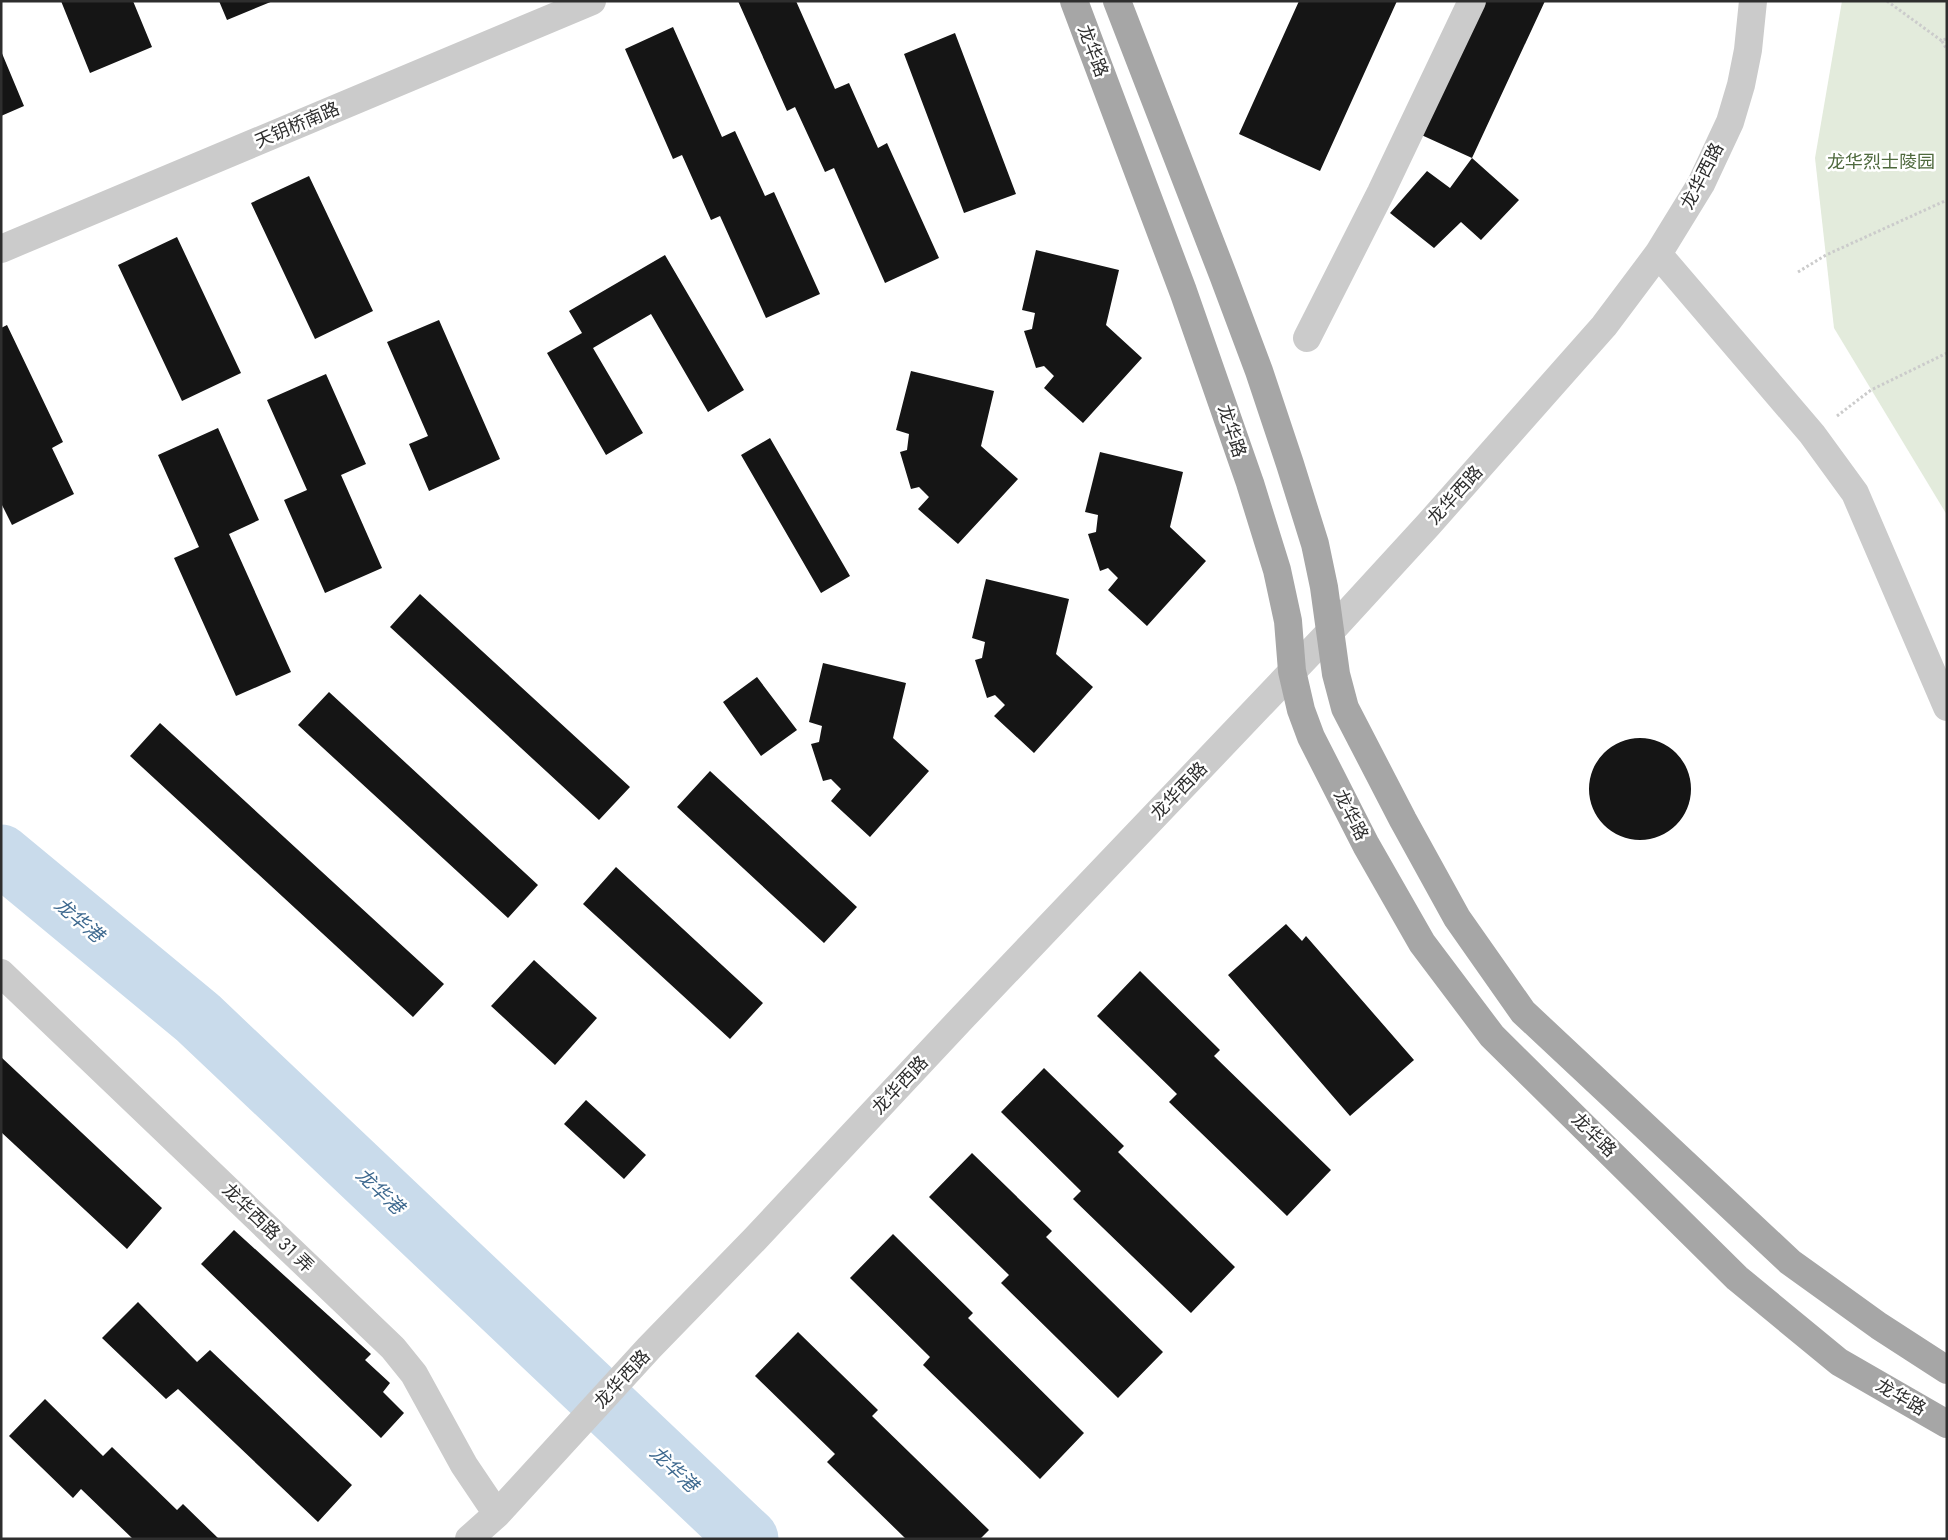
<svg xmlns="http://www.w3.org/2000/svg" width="1948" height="1540" font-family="Jost,'Noto Sans SC',sans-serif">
<rect width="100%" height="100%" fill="#fff"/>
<!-- green -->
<path fill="#e3ebdc" d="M1842,1H1947V515L1834,328L1815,158Z"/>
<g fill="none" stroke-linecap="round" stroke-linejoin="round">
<!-- river -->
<path stroke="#c9dbeb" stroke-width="61" d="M1,855L198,1018L748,1539"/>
</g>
<!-- building -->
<path fill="#151515" d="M61,1H133L152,47L90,73Z
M219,1H273L227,20Z
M738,1H796L835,89L849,83L878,148L887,143L939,258L885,283L834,168L825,172L795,107L787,111Z
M1299,1H1397L1320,171L1239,134Z
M1478,1H1545L1472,158L1417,133Z
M673,27L722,137L735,131L765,196L774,192L820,294L766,318L720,216L711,220L682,155L673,159L625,49Z
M955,33L1016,194L964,213L904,54Z
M1,51L24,106L1,116Z
M1472,158L1519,200L1481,240L1461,222L1434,248L1390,213L1427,171L1450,188Z
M309,176L373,311L315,339L251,203Z
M177,237L241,373L182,401L118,265Z
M1036,250L1119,270L1106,325L1142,358L1083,423L1044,388L1054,376L1044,366L1036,368L1024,331L1032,329L1035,313L1022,310Z
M665,255L744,390L708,412L651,314L593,348L643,433L606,455L547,353L582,333L569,311Z
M439,320L500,459L429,491L409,444L428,436L387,342Z
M7,325L63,442L52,448L74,494L12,525L1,503V328Z
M911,371L994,391L981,446L1018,479L958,544L918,509L929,497L919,487L911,489L900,452L907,450L909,434L896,430Z
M326,374L366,464L341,475L382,568L325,593L284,500L307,490L267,400Z
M218,428L259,520L229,534L291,672L236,696L174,558L199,547L158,455Z
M770,438L850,576L821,593L741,455Z
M1100,452L1183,472L1170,527L1206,561L1147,626L1108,590L1118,578L1108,568L1100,571L1088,534L1096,532L1098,515L1085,512Z
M986,579L1069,599L1056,654L1093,687L1034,753L994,716L1005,705L995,695L987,698L975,660L982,658L985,642L972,638Z
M420,594L630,787L599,820L390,627Z
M823,663L906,683L893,738L929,771L870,837L831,801L841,789L831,779L823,781L811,744L819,742L822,726L809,722Z
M757,677L797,730L761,756L723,702Z
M329,692L538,885L508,918L298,725Z
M160,723L444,984L413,1017L130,756Z
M1589 789a51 51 0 1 1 102 0a51 51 0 1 1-102 0Z
M710,771L857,907L824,943L677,807Z
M616,867L763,1003L730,1039L583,904Z
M1286,924L1302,941L1306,936L1414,1060L1350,1116L1228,975Z
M534,960L597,1018L555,1065L491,1006Z
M1140,971L1220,1050L1214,1056L1331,1170L1287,1216L1169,1102L1177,1094L1097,1016Z
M1,1057L162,1208L127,1249L1,1132Z
M1044,1068L1124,1146L1118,1152L1235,1267L1191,1313L1073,1199L1081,1191L1001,1112Z
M586,1100L646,1155L624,1179L564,1124Z
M972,1153L1052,1231L1046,1237L1163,1352L1118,1398L1001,1283L1009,1275L929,1197Z
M234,1230L371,1354L365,1360L390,1383L383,1392L404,1413L381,1438L201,1264Z
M893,1234L973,1313L968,1318L1084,1433L1040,1479L923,1365L930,1357L850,1278Z
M138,1302L197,1362L210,1350L352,1485L318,1522L178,1389L166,1399L102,1338Z
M798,1332L878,1410L872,1416L989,1530L980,1539H906L827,1462L835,1454L755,1376Z
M45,1399L103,1456L112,1447L177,1510L183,1504L219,1539H133L81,1489L73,1498L9,1436Z"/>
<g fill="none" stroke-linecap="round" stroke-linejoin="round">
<!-- path -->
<path stroke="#cbcbcb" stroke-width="3" stroke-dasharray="2.5 2.5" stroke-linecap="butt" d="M1887,1L1942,41L1947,38
M1942,41L1947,50
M1798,272L1826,255L1947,200
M1837,416L1871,390L1947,353"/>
<!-- minor -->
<path stroke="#cbcbcb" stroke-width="28" d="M1,249L592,1
M1658,254L1812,434L1855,493L1947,707
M1307,338L1381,192L1472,1
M1,973L393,1348L414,1374L464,1465L497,1514
M469,1539L497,1514L649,1348L755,1239L963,1017L1329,633L1428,525L1604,326L1658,254L1701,184L1730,122L1741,85L1748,50L1753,1"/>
<!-- major -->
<path stroke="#a6a6a6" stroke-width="28" d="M1074,1L1183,291L1250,483L1277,570L1288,621L1292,671L1301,710L1311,737L1366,845L1422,943L1492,1036L1737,1278L1839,1362L1947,1424
M1117,1L1223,275L1259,371L1290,464L1315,544L1324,587L1336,674L1345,708L1403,820L1457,918L1523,1012L1790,1262L1879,1326L1947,1370"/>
</g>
<g text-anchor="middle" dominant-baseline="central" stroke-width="5" stroke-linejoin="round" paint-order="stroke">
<!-- street labels -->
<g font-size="18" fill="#2e2e2e" stroke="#fff">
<text transform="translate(1093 51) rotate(69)">龙华路</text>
<text transform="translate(297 125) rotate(-23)">天钥桥南路</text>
<text transform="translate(1702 176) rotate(-63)">龙华西路</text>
<text transform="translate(1232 431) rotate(72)">龙华路</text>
<text transform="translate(1455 495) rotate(-48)">龙华西路</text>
<text transform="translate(1179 791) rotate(-46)">龙华西路</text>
<text transform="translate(1351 815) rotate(63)">龙华路</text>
<text transform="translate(900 1085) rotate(-47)">龙华西路</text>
<text transform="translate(1594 1135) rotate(44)">龙华路</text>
<text transform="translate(268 1228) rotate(44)">龙华西路 31 弄</text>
<text transform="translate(622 1379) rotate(-47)">龙华西路</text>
<text transform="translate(1901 1397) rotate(30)">龙华路</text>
</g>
<!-- park labels -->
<g font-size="18" fill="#4e693d" stroke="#fff">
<text x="1881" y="162">龙华烈士陵园</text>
</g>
<!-- water labels -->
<g font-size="19" font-style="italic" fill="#3e698f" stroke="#fff">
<text transform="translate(79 920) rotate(40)">龙华港</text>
<text transform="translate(380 1191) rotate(43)">龙华港</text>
<text transform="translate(674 1469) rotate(43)">龙华港</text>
</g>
</g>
<!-- border -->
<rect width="1948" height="1540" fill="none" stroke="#2e2e2e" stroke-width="5"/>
</svg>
